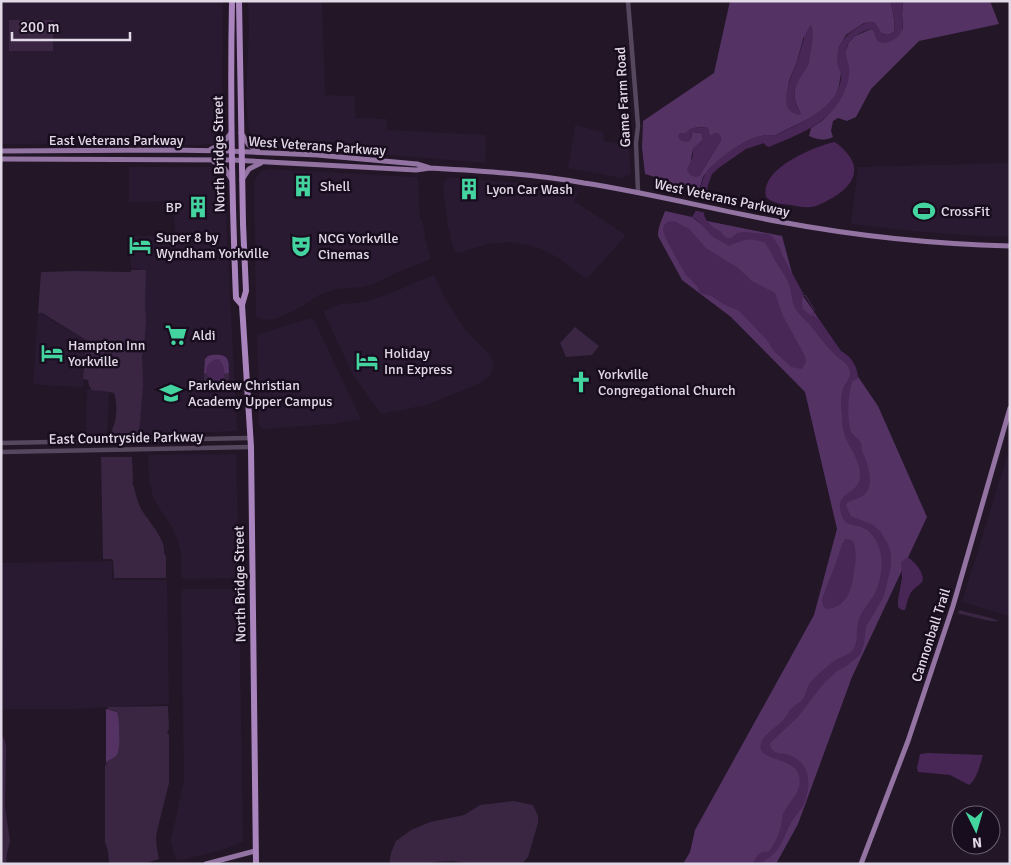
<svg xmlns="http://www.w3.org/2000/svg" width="1011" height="865" font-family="Signika,sans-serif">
<rect width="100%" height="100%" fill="#221627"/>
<!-- built -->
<path fill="#2a1a31" d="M1,1H223L222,78L224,136L215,144L196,145H162L156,143L1,144Z
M248,1H322L325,95L355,96V118L387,119V130L486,135L485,163L257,144L253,142L252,135L249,131L246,96L249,28Z
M575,125L603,132L604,141L629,146L631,174L622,178L568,168Z
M1010,163V236H980L921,232L851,224L858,167Z
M129,167H216L222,169L224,176L237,431L137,435L142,353L140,269L131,268L130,236H175L174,201L129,202Z
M269,169L414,177L418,178L420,219L423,223L425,238L431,259L394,274L374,284L362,287L336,289L319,295L303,306L276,319L264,320L256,317L254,181L258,175L262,171Z
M448,177L529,184L580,191L574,201L626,235L587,279L555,256L541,249L528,245L509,242L499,243L488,244L458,253L454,251L453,248L448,226L444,197V181Z
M434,275L447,302L467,332L490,355L494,365L490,376L478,384L427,405L381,414L353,375L323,311L341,304L364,302L386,295Z
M38,312L86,340L83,387L38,385L33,383Z
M310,318L314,320L361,419L332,424L263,429L259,425L258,420L259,403L257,335Z
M87,389L109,390L107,436H86Z
M1010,447V616L962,602Z
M236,454L239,578L181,579V554L178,541L172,527L157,505L153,497L149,481L148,455Z
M112,561V580H167L169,704L72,709H3L1,563Z
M181,589H239L243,842L225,849L178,861L175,858L171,840L184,780Z"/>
<!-- green -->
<path fill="#3a2643" d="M9,20H53V51H9Z
M131,270H146L145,305L146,321L144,347L145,350H147L143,352L142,355L143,385L139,434L137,435L114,436L111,432C117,421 118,406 114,393L104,391L91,390V388L89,386L88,380L83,379L86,340L42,313H38L41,272L77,271L129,272H131Z
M575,327L599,346L592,355L566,357L560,343Z
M204,373H207V377L225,376L224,374L229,373V386L220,390H204Z
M101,457H132L133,481L132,484H133C135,492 137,500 140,507C146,519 166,538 164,552L166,557V578H114L113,560L111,559H103Z
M960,610C972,614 988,616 999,621C991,623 969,615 959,614L958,612Z
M168,706L169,729L167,733L169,735V783L157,831C155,840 157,849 159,859L144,864H109L108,851L105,842V766L109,759L114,757C121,743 121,726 116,711L108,710V707Z
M1,733L5,741L6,748L5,807L10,841L7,853L6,864H1Z
M514,801L533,805L538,816V823L528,857L522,864H473L452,861L434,862L427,864H389L391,853L396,841L411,830L430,822L464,815L480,805Z"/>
<!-- forest -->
<path fill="#553264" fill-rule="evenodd" d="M730,1H891C892,11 896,22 894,32L888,35L881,33L874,22L864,23L846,35L839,47L838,59L841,73L839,86L836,95L827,106L814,116L774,136L765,135L751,139L732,150L710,168L703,177L700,187L699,196L693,192V189C681,186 671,188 658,184L655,177L645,174L642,148L643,121L714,73ZM804,36C805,43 809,52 809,60C809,64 806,67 804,70C793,87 791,96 801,114L787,95L789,81L797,61ZM699,127L708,128L709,134L711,136H721V140L699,176L691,160L693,149L703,140L702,134L700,133L692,132L691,139L686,133L691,129Z
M903,1H990L999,24L919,41L871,89L856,117L847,121L838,118L833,121L831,131L833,137C824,141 818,140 809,136L811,128L823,120L833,109L849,70L845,53L849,42L855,36L871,29L874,31L876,37L879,42L903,29L902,14Z
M665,211L692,217L701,224L707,221L782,236L795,284L878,406L927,517L852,677L798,824L776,864H683L690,852L695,830L814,615L837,529L805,392L731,317L682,280L658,236C658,226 662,220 665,211Z
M212,355C228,354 229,358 229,373L224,374V369L207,366V373H204L205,359L208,356Z
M106,709L117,712C120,720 121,750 116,756C113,759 109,759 106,763Z"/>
<!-- water -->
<path fill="#482656" d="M891,1H903C903,6 902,9 902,13C901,19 904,25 902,30C900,37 887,46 879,42C876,39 875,34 874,31L871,29C859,32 845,40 846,54C846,59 849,64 849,69C850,78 846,88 843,95C829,124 797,135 769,147L766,146L764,143L746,149L720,167L712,174L708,185L704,215L707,221L714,228L720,231L724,236L728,238H731L737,233L744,232L768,234L772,236L780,248L782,255L803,293L802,304L803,309L810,315L817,317L841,351C851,356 858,367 858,378L852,382C848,396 847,414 850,428C851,435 858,437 861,443C862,446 861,448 862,451C867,462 876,484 864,495C860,499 852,499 847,503L846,506L851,516L873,525L880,531L888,544L891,555V566L884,596L866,627L864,644L860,655L845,667L837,671L824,683L798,717L770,743C771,754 779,753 787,754C794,756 802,762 805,768C811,779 808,795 803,806C799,813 793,818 790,825C783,838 782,848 770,857C763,862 761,864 753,864C756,856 759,851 768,852C775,845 779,834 781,825C782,821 782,817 783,814C789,800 805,791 798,773C792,757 755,761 761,743C763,735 778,726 784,719C787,716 788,712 790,710C793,706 798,704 802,700C806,695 806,688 810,683C814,678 819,674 823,670C827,667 831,663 835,660C841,657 850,655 854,648C859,640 855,628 859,619C863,609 870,602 875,593C884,574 886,545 867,530C856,522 843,530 840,509C838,489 862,495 860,472C859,461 852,451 847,441C843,433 842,424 842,416C841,408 840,397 843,389C845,382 853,377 849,369C847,363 841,360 836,356C826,346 818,335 809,324C805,320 800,315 796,310C791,302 792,291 788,282C785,275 780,269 776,262C772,256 770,249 765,243C750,237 744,239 729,246L713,237L697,220L692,217C703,203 696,182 710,168C718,159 739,144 750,139C754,137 760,136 765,135C769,135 772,136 776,135C782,133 788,129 793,127C808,119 822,112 833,98C838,92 842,81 841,73C840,70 838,68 838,66C834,48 843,37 857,28C863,24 868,21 874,22L881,33L888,35L894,32C896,22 892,11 891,1Z
M811,24C811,26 813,29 813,32C813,38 810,62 807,67C795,87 789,91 801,115C773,114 792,75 797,61C802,48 803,36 811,24Z
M696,127L708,128L709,134L711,136L715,133H718L721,136V140L699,176L696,177L690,175L687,169L693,156V149L703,140L702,134L700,133L692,132L690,141L685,142L680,140L678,136L680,133H686L691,129Z
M834,142C839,144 842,148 846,152C866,174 846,192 825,202C820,204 816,207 811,207C804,208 797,206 791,205C782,204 773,204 766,197C759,169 813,147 834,142Z
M674,221L689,229L706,248L728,262L737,267L752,281L775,293L783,316L805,356L806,362L802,369L791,367L773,350L767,340L739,311L725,305L711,296L700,293L697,286L687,276L680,265L665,237L663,229L664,225L668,222Z
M218,359C225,364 225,373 224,382L221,385H213C204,377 203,361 218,359Z
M845,539H848L853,541C857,552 856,561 854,572C852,589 847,608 826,609L823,606L822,599L838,557L842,544Z
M909,558C915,562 926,575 922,582C919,586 915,587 912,591C908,596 907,604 905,610H902L898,607V600L902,578L901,562L905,559Z
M928,753L983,755C980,765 977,779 969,785L950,775L918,772L917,768L920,754Z"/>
<!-- pier -->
<path fill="#221627" d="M697,196L709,198L707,213L693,210Z"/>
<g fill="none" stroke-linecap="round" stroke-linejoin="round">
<!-- stream -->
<path stroke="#482656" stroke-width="1" d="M803,295L806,296L814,310L813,316"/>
<!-- minor -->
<path stroke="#57475e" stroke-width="4.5" d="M628,1L638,126L636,143L638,192
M1,443L250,438
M1,452L251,447"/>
<!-- major -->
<path stroke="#9273a1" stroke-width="5" d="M241,133L249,145L259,152
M211,149L222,144L231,133
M1,151L170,150L228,151L317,155L417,164L430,168
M1,159L232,160L416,170L430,168C482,171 533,174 584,183C650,193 715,210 781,222C856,236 933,244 1010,246
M214,162L223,166L232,180
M242,180L249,169L261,163
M206,864L255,851
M861,864L908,741L953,606L1010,408"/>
<!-- highway -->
<path stroke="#aa84bc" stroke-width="6" d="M232,1C230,100 232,199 236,298L242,305
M239,1L243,224L246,291L242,305L251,447L256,864"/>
</g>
<!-- icons -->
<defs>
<g id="building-bare" transform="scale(1.725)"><path d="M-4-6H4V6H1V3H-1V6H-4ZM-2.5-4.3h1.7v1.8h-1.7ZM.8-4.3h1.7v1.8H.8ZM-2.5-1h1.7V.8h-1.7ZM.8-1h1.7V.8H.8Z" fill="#43d4a0" stroke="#180d1e" stroke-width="2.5" paint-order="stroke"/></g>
<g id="stadium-bare" transform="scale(1.725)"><path d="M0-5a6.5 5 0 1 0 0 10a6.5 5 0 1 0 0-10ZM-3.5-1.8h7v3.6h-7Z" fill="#43d4a0" stroke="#180d1e" stroke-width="2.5" paint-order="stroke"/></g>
<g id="hotel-bare" transform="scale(1.725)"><path d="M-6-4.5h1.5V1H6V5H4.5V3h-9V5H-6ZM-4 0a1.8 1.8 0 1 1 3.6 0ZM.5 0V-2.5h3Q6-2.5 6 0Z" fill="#43d4a0" stroke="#180d1e" stroke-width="2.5" paint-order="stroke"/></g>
<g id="theatre-bare" transform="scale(1.725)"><path d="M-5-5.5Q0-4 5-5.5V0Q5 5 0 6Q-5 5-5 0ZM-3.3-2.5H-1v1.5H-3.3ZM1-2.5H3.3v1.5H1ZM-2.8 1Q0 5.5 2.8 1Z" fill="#43d4a0" stroke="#180d1e" stroke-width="2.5" paint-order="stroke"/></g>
<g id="supermarket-bare" transform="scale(1.725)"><path d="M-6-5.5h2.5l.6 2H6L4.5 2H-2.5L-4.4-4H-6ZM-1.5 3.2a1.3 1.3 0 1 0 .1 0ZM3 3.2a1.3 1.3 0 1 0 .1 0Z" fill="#43d4a0" stroke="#180d1e" stroke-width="2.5" paint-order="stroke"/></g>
<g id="church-bare" transform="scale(1.725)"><path d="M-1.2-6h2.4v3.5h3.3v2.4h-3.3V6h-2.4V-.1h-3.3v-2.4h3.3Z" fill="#43d4a0" stroke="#180d1e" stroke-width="2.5" paint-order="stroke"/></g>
<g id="school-bare" transform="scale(1.725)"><path d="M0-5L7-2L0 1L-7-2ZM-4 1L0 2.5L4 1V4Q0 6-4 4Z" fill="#43d4a0" stroke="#180d1e" stroke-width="2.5" paint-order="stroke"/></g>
</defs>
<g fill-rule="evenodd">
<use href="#building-bare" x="303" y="186"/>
<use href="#building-bare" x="469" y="189"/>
<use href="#building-bare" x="198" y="207"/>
<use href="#stadium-bare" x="924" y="211"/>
<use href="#hotel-bare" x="140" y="245"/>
<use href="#theatre-bare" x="301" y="246"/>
<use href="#supermarket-bare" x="176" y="335"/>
<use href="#hotel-bare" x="52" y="353"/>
<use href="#hotel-bare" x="367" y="361"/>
<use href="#church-bare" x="581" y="382"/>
<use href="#school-bare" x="171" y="393"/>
</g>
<g text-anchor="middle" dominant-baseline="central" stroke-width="5" stroke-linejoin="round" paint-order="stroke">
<!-- street labels -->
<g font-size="14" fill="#e2d9e6" stroke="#180d1e">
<text transform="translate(623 97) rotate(-93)">Game Farm Road</text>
<text x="116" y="140">East Veterans Parkway</text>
<text transform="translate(317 146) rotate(4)">West Veterans Parkway</text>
<text transform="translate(219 154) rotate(-91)">North Bridge Street</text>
<text transform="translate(722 198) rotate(12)">West Veterans Parkway</text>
<text transform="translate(126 438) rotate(-1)">East Countryside Parkway</text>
<text transform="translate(240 584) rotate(-91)">North Bridge Street</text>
<text transform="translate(931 635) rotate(-72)">Cannonball Trail</text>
</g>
<!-- poi labels -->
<g font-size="14" fill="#e2d9e6" stroke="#180d1e" text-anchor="start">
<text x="320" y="186">Shell</text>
<text x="486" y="189">Lyon Car Wash</text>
<text x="182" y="207" text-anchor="end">BP</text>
<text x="941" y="211">CrossFit</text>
<text x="156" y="237">Super 8 by<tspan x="156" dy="16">Wyndham Yorkville</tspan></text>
<text x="318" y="238">NCG Yorkville<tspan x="318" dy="16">Cinemas</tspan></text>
<text x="192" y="335">Aldi</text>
<text x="68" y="345">Hampton Inn<tspan x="68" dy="16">Yorkville</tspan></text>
<text x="384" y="353">Holiday<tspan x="384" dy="16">Inn Express</tspan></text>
<text x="598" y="374">Yorkville<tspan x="598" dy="16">Congregational Church</tspan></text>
<text x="188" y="385">Parkview Christian<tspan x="188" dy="16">Academy Upper Campus</tspan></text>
</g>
</g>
<!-- border -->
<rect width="1011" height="865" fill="none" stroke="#e2d9e6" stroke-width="5"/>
<!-- north arrow -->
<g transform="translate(976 830) rotate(175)"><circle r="24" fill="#180d1e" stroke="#695f6e"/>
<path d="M0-4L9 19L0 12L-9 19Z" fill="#43d4a0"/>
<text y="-8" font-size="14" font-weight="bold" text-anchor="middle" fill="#e2d9e6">N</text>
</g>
<!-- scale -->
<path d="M12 32v8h118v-8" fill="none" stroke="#e2d9e6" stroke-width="2.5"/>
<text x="20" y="32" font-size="15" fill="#e2d9e6" stroke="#180d1e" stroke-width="4" paint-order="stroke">200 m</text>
</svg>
